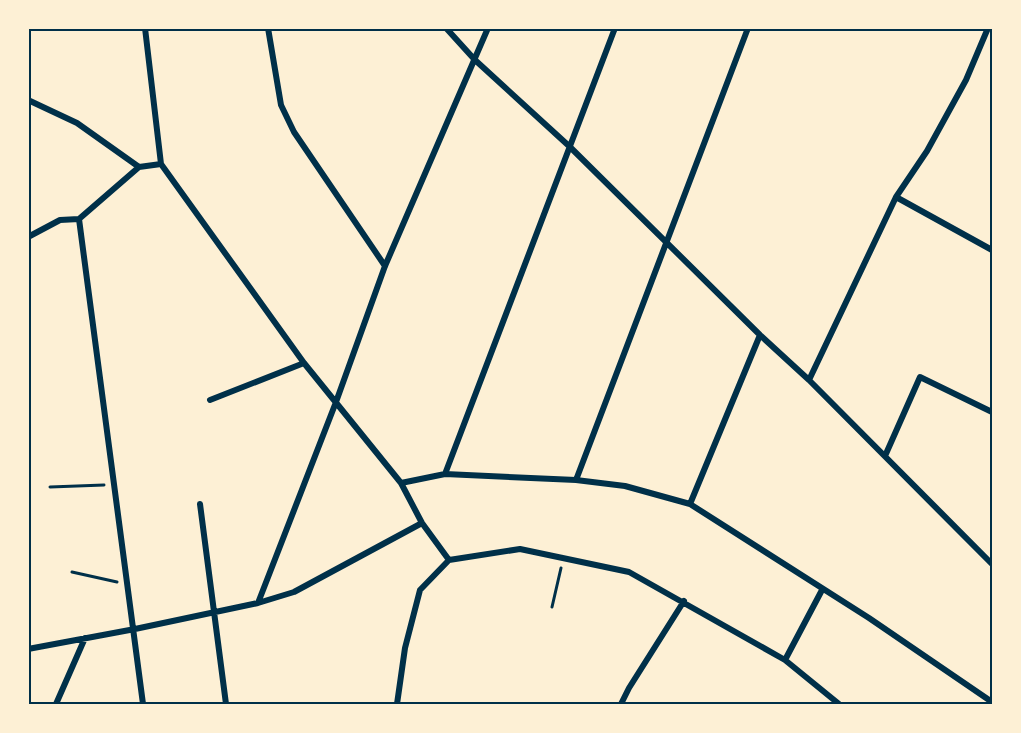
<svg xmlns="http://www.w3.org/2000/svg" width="1021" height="733" font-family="'DM Sans',sans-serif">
<rect width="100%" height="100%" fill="#fdf0d5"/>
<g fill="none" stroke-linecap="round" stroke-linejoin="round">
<!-- path -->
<path stroke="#003049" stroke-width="3" d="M50,487L104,485
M72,572L117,582
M552,607L561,568"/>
<!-- minor -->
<path stroke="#003049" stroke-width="6" d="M145,28L161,164L304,363L401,483L422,523L449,560
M268,28L281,105L294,132L385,266
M446,28L475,60L569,146L760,335L809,380L992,564
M28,100L77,123L139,167L161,164
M896,197L992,250
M79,219L143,704
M79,219L139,167
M28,237L60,220L79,219
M809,380L896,197L927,151L966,80L988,28
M210,400L304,363
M885,456L920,377L992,412
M445,474L615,28
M576,480L748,28
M401,483L445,474L576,480L625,486L690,504L869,618L992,702
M200,504L226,704
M690,504L760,335
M258,603L336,402L385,266L488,28
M28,649L135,629L258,603L294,592L422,523
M785,660L822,590
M56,704L85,638
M397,704L405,648L420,590L449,560L520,549L629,572L785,660L839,704
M621,704L629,688L684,601"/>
</g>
<!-- border -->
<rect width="1021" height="733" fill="none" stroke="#fdf0d5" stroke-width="60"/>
<rect x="30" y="30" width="961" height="673" fill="none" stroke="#003049" stroke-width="2"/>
</svg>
